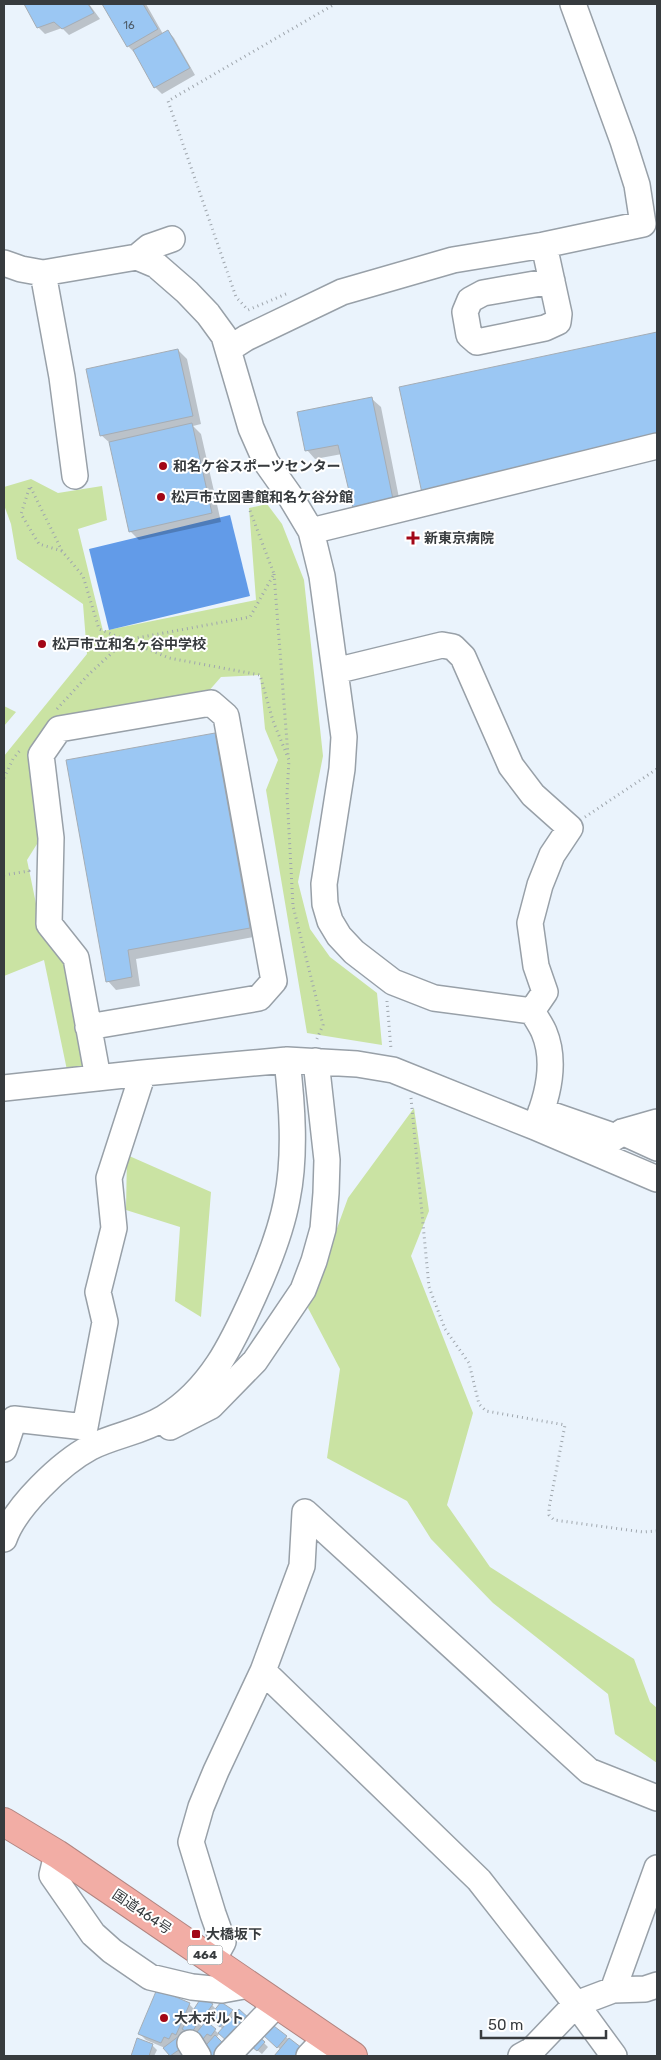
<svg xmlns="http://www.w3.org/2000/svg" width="661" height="2060" font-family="Rubik,'Noto Sans JP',sans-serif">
<rect width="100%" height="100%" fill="#eaf3fc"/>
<!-- green -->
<path fill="#cae3a3" d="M31,479L58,493L102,486L107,520L78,529L103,631L256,600L249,508L267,504L282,524L304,580L323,756L298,882L310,929L330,957L377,993L382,1045L307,1033L266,790L278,760L265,729L260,675L221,677L207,693L56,722L42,836L27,860L41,928L67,960L88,1066L67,1070L44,960L4,976V756L87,654L83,604L17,559L11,524L4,505V487Z
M4,706L16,712L4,726Z
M414,1108L429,1211L411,1256L473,1413L447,1505L490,1567L634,1659L650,1702L657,1708V1763L615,1734L608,1694L493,1603L431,1539L407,1501L327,1458L340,1369L308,1308L348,1198Z
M127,1155L211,1192L201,1317L175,1301L180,1227L126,1210Z"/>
<!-- water -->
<path fill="#629be8" d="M230,515L250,596L109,630L89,549Z"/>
<!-- shadow -->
<path fill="#0003" fill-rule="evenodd" d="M25,4H89L100,19L69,35L62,28L45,34L38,27Z
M103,4H146L163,34L168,31L174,38L195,75L162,94L155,87L137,55L128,46Z
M657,333V452L400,388Z
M178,350L187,359L201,424L193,426L201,434L221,522L139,540L130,531L111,444L101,435Z
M372,399L381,407L402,513L342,454L315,459L307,450Z
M215,735L224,743L259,936L136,959L140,986L116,990L108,981Z
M189,2004L195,2010L212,2005L217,2010L232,2011L268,2047L262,2054L252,2046L243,2052L248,2056H235L239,2052L220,2033L216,2038L223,2056H171L165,2048L146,2040L139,2033ZM194,2013L207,2022L203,2027L192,2018ZM210,2019L223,2029L219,2034L207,2023Z
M263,2034L286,2037L308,2056H275L281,2050Z
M152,2045L157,2050L154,2056H132Z"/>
<!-- building -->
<path fill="#9bc7f3" stroke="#a5adb5" d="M24,4H88L94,13L62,29L54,22L37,28Z
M102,4H143L158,29L127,47Z
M168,30L190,68L154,88L133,50Z
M657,332V437L422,493L399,387Z
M178,349L193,416L100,436L86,369Z
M372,397L394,504L354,512L338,445L305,451L297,412Z
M192,423L212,513L129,532L109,442Z
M215,733L250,928L128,950L132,977L106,982L66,760Z
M157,1989L190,2003L176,2035L172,2033L169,2039L164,2037L161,2043L138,2034Z
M201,1998L213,2004L203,2018L192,2012Z
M221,2002L233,2010L220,2027L208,2018Z
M239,2009L250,2019L228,2042L218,2033Z
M190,2016L199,2021L191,2034L182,2029Z
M206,2021L216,2029L211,2036L207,2034L199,2044L192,2038Z
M270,2023L287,2036L277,2048L262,2034Z
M255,2033L265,2042L257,2051L246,2042Z
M215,2035L225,2045L215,2056H205L200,2052Z
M179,2036L186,2045L170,2056L163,2048Z
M137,2038L153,2044L149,2056H131Z
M289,2038L302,2048L295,2056H274Z"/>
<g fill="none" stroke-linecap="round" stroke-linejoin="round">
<!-- minor casing -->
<g stroke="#98a0a8" stroke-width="28">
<path id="minor" d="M544,245L559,314L558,322L545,328L477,342L469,335L465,312L470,300L483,293L552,281
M137,257L149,247L172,239
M4,263L21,269L43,273L137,257L156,265L187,292L208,314L224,336L251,428L266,462L290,496L311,531L322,576L344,737L342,769L324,884L325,904L330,921L339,936L354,952L393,982L434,998L532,1011C536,1018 541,1025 544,1032C557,1063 548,1097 535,1127
M43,273L62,377L75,476
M229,349L246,338L342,292L453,260L544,245L643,224L637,185L623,141L573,4
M311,531L657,446
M335,671L442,645L453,647L463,657L511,766L533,795L570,828L552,855L540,885L530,923L536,966L545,992L532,1011
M88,1027L259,998L274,981L226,716L211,703L59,729L41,755L51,838L49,924L76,958L98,1078
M4,1088L143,1073L287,1060L357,1064L393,1070L535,1127L657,1179
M541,1111L616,1137L622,1132L657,1148
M622,1132L657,1122
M170,1427L211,1406L255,1361L303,1290L314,1261L323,1229L326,1193L327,1160L316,1061
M4,1449L14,1419L85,1427L105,1322L98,1292L114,1228L109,1178L143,1073
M4,1539C15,1507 61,1463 91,1447C115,1435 141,1432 164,1418C211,1389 232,1344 254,1295C268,1264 281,1232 287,1199C296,1155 292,1104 287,1060
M57,1854L52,1875L93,1934L112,1951L150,1977L192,1987L222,1990L249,1985
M213,1960L223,1942L213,1914L191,1842L201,1807L216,1771L263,1671
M613,1990L657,1868
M190,2043L198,2056
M227,2056L277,2004
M309,2056L326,2038
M521,2056L532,2050L576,2004L613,1990L645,1989L657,1985
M614,2056L576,2004L479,1880L263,1671L302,1566L305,1512L589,1771L657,1798"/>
</g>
<!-- highway casing -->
<g stroke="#b18581" stroke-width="30">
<path id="highway" d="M4,1822L57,1854L353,2056"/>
</g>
<!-- path -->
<path stroke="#9fa6ad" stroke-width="3" stroke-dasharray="1 4" stroke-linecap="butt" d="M286,294L248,310L236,297L168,101L335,4
M62,551L39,544L21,514L30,486L62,551L83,576L99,629L126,640L250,617L274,574L249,508
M274,574L288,755
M57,709L88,675L126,640L169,658L260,675L273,721L289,760L287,794L293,906L323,1025L316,1041
M4,778L13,759L21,749
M585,817L657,769
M4,875L29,871V872
M387,1001L391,1049
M411,1098L429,1287L445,1329L469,1363L479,1404L486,1411L565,1425L549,1508V1515L554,1520L643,1532L657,1531"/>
<!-- minor -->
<use href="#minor" stroke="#fff" stroke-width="25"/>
<!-- highway -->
<use href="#highway" stroke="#f2ada5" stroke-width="28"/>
</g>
<!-- markers -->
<g fill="#a20717" stroke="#fff" stroke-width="2">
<circle cx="163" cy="466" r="5"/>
<circle cx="161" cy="497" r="5"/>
<path d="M410.5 530.5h5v5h5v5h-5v5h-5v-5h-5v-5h5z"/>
<circle cx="42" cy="644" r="5"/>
<rect x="191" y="1929" width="10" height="10" rx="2.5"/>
<circle cx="164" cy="2018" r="5"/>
</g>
<g text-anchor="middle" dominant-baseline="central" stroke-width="4" stroke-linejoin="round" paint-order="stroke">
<!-- number labels -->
<g font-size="11" fill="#505e6b">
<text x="129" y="25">16</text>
</g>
<!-- shield labels -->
<rect fill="#fff" stroke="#737678" stroke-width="1" x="187.5" y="1945.5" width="35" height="19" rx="4"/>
<g font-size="12" font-weight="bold" fill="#373b3e">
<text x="205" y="1955">464</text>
</g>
<!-- poi labels -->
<g font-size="14" font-weight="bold" fill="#373b3e" stroke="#fff" text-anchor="start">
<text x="173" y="466">和名ケ谷スポーツセンター</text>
<text x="171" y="497">松戸市立図書館和名ケ谷分館</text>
<text x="424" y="538">新東京病院</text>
<text x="52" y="644">松戸市立和名ヶ谷中学校</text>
<text x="206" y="1934">大橋坂下</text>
<text x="174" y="2018">大木ボルト</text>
</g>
<!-- street labels -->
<g font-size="14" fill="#373b3e" stroke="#fff">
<text transform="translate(142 1912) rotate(34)">国道464号</text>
</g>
</g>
<!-- border -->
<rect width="661" height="2060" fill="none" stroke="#373b3e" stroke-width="10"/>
<!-- scale -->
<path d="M481 2030v8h125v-8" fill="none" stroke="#373b3e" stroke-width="2.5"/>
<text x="488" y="2030" font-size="15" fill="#373b3e" stroke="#ffffff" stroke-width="4" paint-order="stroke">50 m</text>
</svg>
